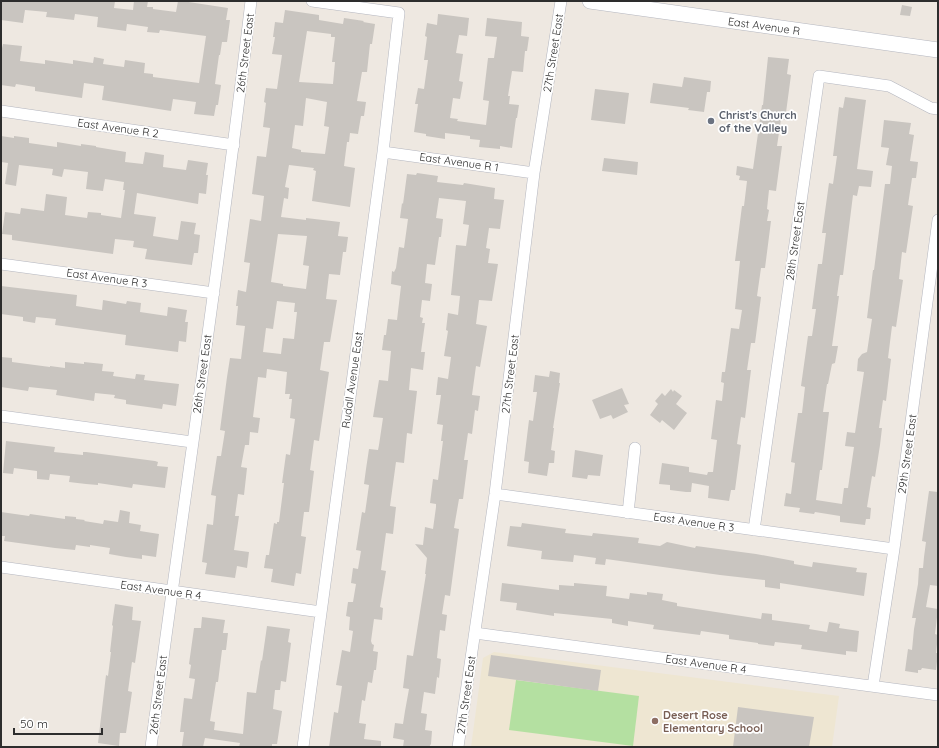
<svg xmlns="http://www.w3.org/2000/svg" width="939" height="748" font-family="Quicksand,sans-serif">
<rect width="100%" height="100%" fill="#eee8e1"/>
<!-- education -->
<path fill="#eee6d2" d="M494,652L839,696L832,747H471L483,658Z"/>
<!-- green -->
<path fill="#b4e0a1" d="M516,680L639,696L633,746L509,730Z"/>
<!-- building -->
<path fill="#c9c5c0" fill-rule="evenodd" d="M1,1H115L114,8L133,10L134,1H148L147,7H153V9L176,12L178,1H182L228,8L226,20H230L227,42H222L220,55H219L215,84L221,85L218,105H216L214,116L194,114L196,102L173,99L171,111L102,100L104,86L84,83L82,98L35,91V87L16,84L15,87L1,85V52L3,44L22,46L20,61L45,64V60L73,64V60L93,63L94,57L104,59L103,64L124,67L125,60L145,63L144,73L153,74V77L199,83L206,36L160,30L159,33L147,32L148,27L127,24L126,31L97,27L98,17L75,14L74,20L57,18L46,17L47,12L25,10L23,23L1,20Z
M902,5L912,7L910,16L900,15Z
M285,10L319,15V20L343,24L344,18L364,21L363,22L375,24L372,44H370L367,72H362L357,101L366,102L364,116H361L358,134L350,133L349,142H347L344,166L355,168L350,207L312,201L316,171L313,170L314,168L289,165L285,187L289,188L288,199L284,198L281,217L306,220V218L340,222L338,236L348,237L346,252H343L340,275L329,274L326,299L337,300L330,342H324L320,370L329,372L319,441L314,440L310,470L314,471L309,512H304L301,536L306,537L301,574L296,573L294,586L271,582L273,569L264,568L266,555H269L274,523L277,524V522H279L284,483H282L286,454L290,455L295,419L290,418L292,399H289L290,394H285L287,372L267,369L266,378L258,377L253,417L260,418L258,433L250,432L249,445H245L241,467L247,468L244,495L238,494L235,516H239L234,550L249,552L247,568L237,566L235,578L205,574L207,563L202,562L207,524L213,525L216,496L211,495L217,456H221L225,431L220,430L227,377L230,358L241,359L244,334L245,326L236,325L238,306H236L238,290L246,292L250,263L244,262L250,219L261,221L264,196L252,194L257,156L266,157L270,128L263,127L266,103L264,102L266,88L277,89L282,55L272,54L275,37H273L275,22L283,23ZM307,31L331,34V37H335L332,62H335L333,84L299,82ZM306,98L327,102L324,126L329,127L325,154L301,152V150L292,148L295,125L303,126ZM278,234L307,236L303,265L309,266L306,289L283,286V284L271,282ZM277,301L295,303L294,312H297L294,339L283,338L281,354L263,352L266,328L273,329Z
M438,14L469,18L467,36L459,35L456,53L463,54L459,81L463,82L460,99L453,98L450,118L458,119L457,121L486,125L489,101L483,100L488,58H494L497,37L485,36L487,18L522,22L521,36L529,37L527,51H525L523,72L512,71L508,96H510L509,104L519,105L517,118H516L512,148L500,146V149L479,147L480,140L470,139V136L445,133V139L426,136V134L414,132L418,104H415L418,88L424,89L428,60H424L427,37L425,36L427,23L437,25Z
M768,57L789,59L787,74L791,75L785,120L781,119L777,146H782L776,191L769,190L767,209L769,210L767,221H771L765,268H761L757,296L761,297L755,343H751L747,370H751L745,418L741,417L737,444L741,445L735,490H731L729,501L708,498L709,486L692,483L691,492H686L670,490V485L659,484L662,463L689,467V472L707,475L708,472H713L717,440L711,439L716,400L722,401L724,383L721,382L722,372H725L731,328L739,329L742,310L735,309L740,261H735L742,206H744L747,181L739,180L740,176L736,175L737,166L753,169L762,105H763Z
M684,77L711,81L710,92H707L704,112L688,110L689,108L650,103L653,83L682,87Z
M595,89L629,93L625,124L591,120Z
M845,97L866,100L857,169L873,171L871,187L859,186L857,196L853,195L843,275H840L837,296H839L832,346H838L835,363L832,364L828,384H827L823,412H829L822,470H820L816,500L842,504L844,488H848L854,447L845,446L847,432L855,433L864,372L857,371L858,359L862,354L867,352L872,319L867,318L873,270H874L885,184H890L892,166L886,165L889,148L881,147L884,120L911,123L909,134L914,135L910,161L918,162L916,178H912L908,205L913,206L906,253L902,252L899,279L903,280L896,327L892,326L888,358L891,359L886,401L883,400L879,428H882L880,445L875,477L872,476L867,507L871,508L870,519H866L865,525L840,522V516L815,512L814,514L799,512L800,508L784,506L786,493L791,494L795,463L791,462L798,413H802L805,387L801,386L808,336H812L816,309H812L818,264H822L826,233H822L829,183L833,184L837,156H833L839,107L843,108Z
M1,136L14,138V136L29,138V143L57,147V142L81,146V144L96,146V147L126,152L125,162L143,164L145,152L164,155L163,167L186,170L188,160L208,163L206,175H208L206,194L199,193L198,204L137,193L134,214L156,217L153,236L178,240L181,221L196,223L194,234L200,235L198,253H194L192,265L145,259L147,249L133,247L134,241L115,239L113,254L12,240V235L2,234L5,212L20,214L21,208L44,211L46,194L67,197L65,215L87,218L88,212L101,213V215L121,218L125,190H123L124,182L105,179L103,191L86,189L88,172L64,169L62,177L52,175L53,169L19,165L16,186L5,184L8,163L1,162Z
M604,158L638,162L637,175L602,171Z
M417,173L438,176L437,182L463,185L464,183L495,188L494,199L504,200L500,229L489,228L486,248L490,249L488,263L498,264L492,301L479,300L476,324L487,326L480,367L476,366L472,395L480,396L478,411L475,410L472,434L468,433L464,460H468L463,499H459L454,528L459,529L454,566L450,596L445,595L442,614L447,615L445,631L440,630L438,648L437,658L441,659L439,678L437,677L435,694L424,692L421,713L427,714L425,730L432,731L431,744L429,747H403L404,740L393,738L395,723L403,724L405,711L409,689L403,688L407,655L413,656L426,574H425L427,558L415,544L423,545L425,527L433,529L436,507V504L430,503L433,479L438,480L443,441H441L443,425L437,424L441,395H436L438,377L448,379L451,357L444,356L448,331L446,330L448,313L458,315L460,296L451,295L456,245L466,246L469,225L463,224L466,201L439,198L436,218L443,219L441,237H439L435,265L427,264L425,283L432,284L430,301L422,300L420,317L423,318L422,323H425L421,352H425L423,370L411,368L409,390L417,391L412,434L407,433L404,463L396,462L390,506L396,507L393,534L386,533L381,570L386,571L380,607L383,608L382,620L374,619L371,641L372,644L374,645L373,651L378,652L376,670H374L372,683L368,682L365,701L362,700L359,723L366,724L364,739L381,741V747H329L334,712L338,713L342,686L336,685L342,650L350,652L353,631L349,630L350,617L346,616L348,602H353L356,584L351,583L353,568L358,569L361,551L356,550L362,512L365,513L369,485L364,484L366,469L369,449L378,450L379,445L383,418L373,417L379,380L388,381L391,351L382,350L384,335H386L388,319L397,320L401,286L391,284L392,271L394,272L396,268L399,247L404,248L408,219L400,218L402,203L403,204L407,174L416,175Z
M1,286L77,295L76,306L102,310L103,300L126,304L127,301L141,303L140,312L167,316L168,307L187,310L185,322H188L186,342L179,341L178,352L125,345L126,335L55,325L56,319L36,317L35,323L23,321V317L1,314Z
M1,357L12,358V362L50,367V366L65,368V362L84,364V362L103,364L102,371L114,372L113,376L135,379L136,374L145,375L144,380L179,384L176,406L163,404L162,409L126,404V400L114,398L115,395L95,393L94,401L56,395L57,390L29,387L28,391L1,387Z
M550,371L560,373L559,383H560L553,428H554L551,450L555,451L554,463H549L547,476L528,473L529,462L524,461L529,420L533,421L537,392H533L535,375L549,377Z
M622,388L629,404L624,405L628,412L613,419L611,415L600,419L592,400Z
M671,389L673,392L674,390L682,396L676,404L687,413L674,430L662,420L660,423L650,415L658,404L655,401L662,393L665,396Z
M6,441L55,447L54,452L83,455V452H86L155,461L158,462L157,466L168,467L165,488L133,484L132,488L98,483V485L86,484L69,482L70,476L50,474L49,480L37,479V471L14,468L13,474L3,473Z
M575,450L603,455L600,476L588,475L587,479L572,477Z
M929,491L938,492V586L930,585L926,607L938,609L935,634L938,635L936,653H938L936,670L922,668L921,670H918V673L905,671L908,649L912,650L914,629L916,618H912L918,584L919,568H923L924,557L926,542L922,541Z
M120,510L130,512L129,523L141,525L140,531L159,534L156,557L142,555V559L126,557L109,554L110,548L90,545V547L76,545L75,550L55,548L4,541L5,536H1V512L29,516L30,514L65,519V516L76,517V519L85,520L84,521L103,524L104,520L118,522Z
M522,523L566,529L565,533L592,536L593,533L639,538L638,543L660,546L667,542L695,548L696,546L756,554L794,561V564L812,567L813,562L857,568L856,572L867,573L864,596L780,583V589L765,587V580L720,575L606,559L605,565L595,564L596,558L574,555L573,562L541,559L542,551L507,546L510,526L521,527Z
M502,583L559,590V585L574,586V583L607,586L606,596L629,599L630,593L647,595V592L663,594L662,600L677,603V606L761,619L762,613L772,614V620L810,625L809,629L827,632L829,622L840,624L839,628L859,631L857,652L846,651V655L801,649L802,645L775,642L774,646L758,644V643L729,639V635L701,631L700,635L653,629L654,625L628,621V626L612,623V619L554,613V616L516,610L517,603L500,601Z
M115,604L133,607L132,620L141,621L135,663L132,662L128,691L132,692L126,733H120L119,746L98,743L106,675L108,676L111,652H110L113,626L112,625Z
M202,617L225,620L223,633H228L226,650H222L218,682H216L210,721L215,722L214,730L243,734L247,692L256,693L261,660L262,661L267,626L290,629L288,642L291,643L286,682L281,681L280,690H275L273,709L282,711L277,744H272V747H239L240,743L205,738L203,747L182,746L184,732H180L184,698L192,699L195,679L189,678L191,665L189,664L194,628H201Z
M491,655L601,670L598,691L488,676Z
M738,707L814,717L809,747H733Z"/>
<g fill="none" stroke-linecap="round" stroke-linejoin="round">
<!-- minor casing -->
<g stroke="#b4b6bf" stroke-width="12">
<path id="minor" d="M1,111L234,145
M383,152L534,173
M1,264L214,293
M1,416L192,442
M495,494L894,549
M628,513L635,448
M754,530L819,76L889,86L931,108L938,109
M1,567L321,612
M475,633L938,695
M873,686L894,549L938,220
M151,747C184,498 222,250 251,1
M303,747L383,152L399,13L312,1
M458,747L495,494L534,173L561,1"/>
</g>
<!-- secondary casing -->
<g stroke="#b4b6bf" stroke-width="16">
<path id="secondary" d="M590,1L938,50"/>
</g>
<!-- minor -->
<use href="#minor" stroke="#fff" stroke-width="11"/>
<!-- secondary -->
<use href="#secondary" stroke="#fff" stroke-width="15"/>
</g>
<!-- markers -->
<circle fill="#6b7280" stroke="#fff" stroke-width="1.5" cx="711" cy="121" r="4"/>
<circle fill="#8d6e63" stroke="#fff" stroke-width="1.5" cx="655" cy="721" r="4"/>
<g text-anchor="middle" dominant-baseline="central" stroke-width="3.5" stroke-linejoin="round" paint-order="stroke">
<!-- street labels -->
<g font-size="11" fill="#2d2d2d" stroke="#fff">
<text transform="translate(764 26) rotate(8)">East Avenue R</text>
<text transform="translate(245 53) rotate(-83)">26th Street East</text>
<text transform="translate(553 53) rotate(-81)">27th Street East</text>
<text transform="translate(118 128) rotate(8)">East Avenue R 2</text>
<text transform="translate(459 162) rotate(8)">East Avenue R 1</text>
<text transform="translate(795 241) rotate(-82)">28th Street East</text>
<text transform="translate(107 278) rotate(8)">East Avenue R 3</text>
<text transform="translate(202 374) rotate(-82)">26th Street East</text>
<text transform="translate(510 374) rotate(-83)">27th Street East</text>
<text transform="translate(352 380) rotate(-82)">Rudall Avenue East</text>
<text transform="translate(907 454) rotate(-82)">29th Street East</text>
<text transform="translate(694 522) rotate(8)">East Avenue R 3</text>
<text transform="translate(161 590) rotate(8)">East Avenue R 4</text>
<text transform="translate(706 664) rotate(8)">East Avenue R 4</text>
<text transform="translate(158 695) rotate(-83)">26th Street East</text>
<text transform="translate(466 695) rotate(-82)">27th Street East</text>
</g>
<!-- worship labels -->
<g font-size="11" font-weight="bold" fill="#5b616d" stroke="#fff" text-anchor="start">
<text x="719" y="115">Christ's Church<tspan x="719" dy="13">of the Valley</tspan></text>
</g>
<!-- education labels -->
<g font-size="11" font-weight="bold" fill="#785e54" stroke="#fff" text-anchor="start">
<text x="663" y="715">Desert Rose<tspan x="663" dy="13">Elementary School</tspan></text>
</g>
</g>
<!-- border -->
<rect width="939" height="748" fill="none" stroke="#2d2d2d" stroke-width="4"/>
<!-- scale -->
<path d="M14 728v6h88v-6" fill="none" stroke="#2d2d2d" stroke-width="2"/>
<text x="20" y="728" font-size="12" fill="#2d2d2d" stroke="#ffffff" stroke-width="3" paint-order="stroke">50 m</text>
</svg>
